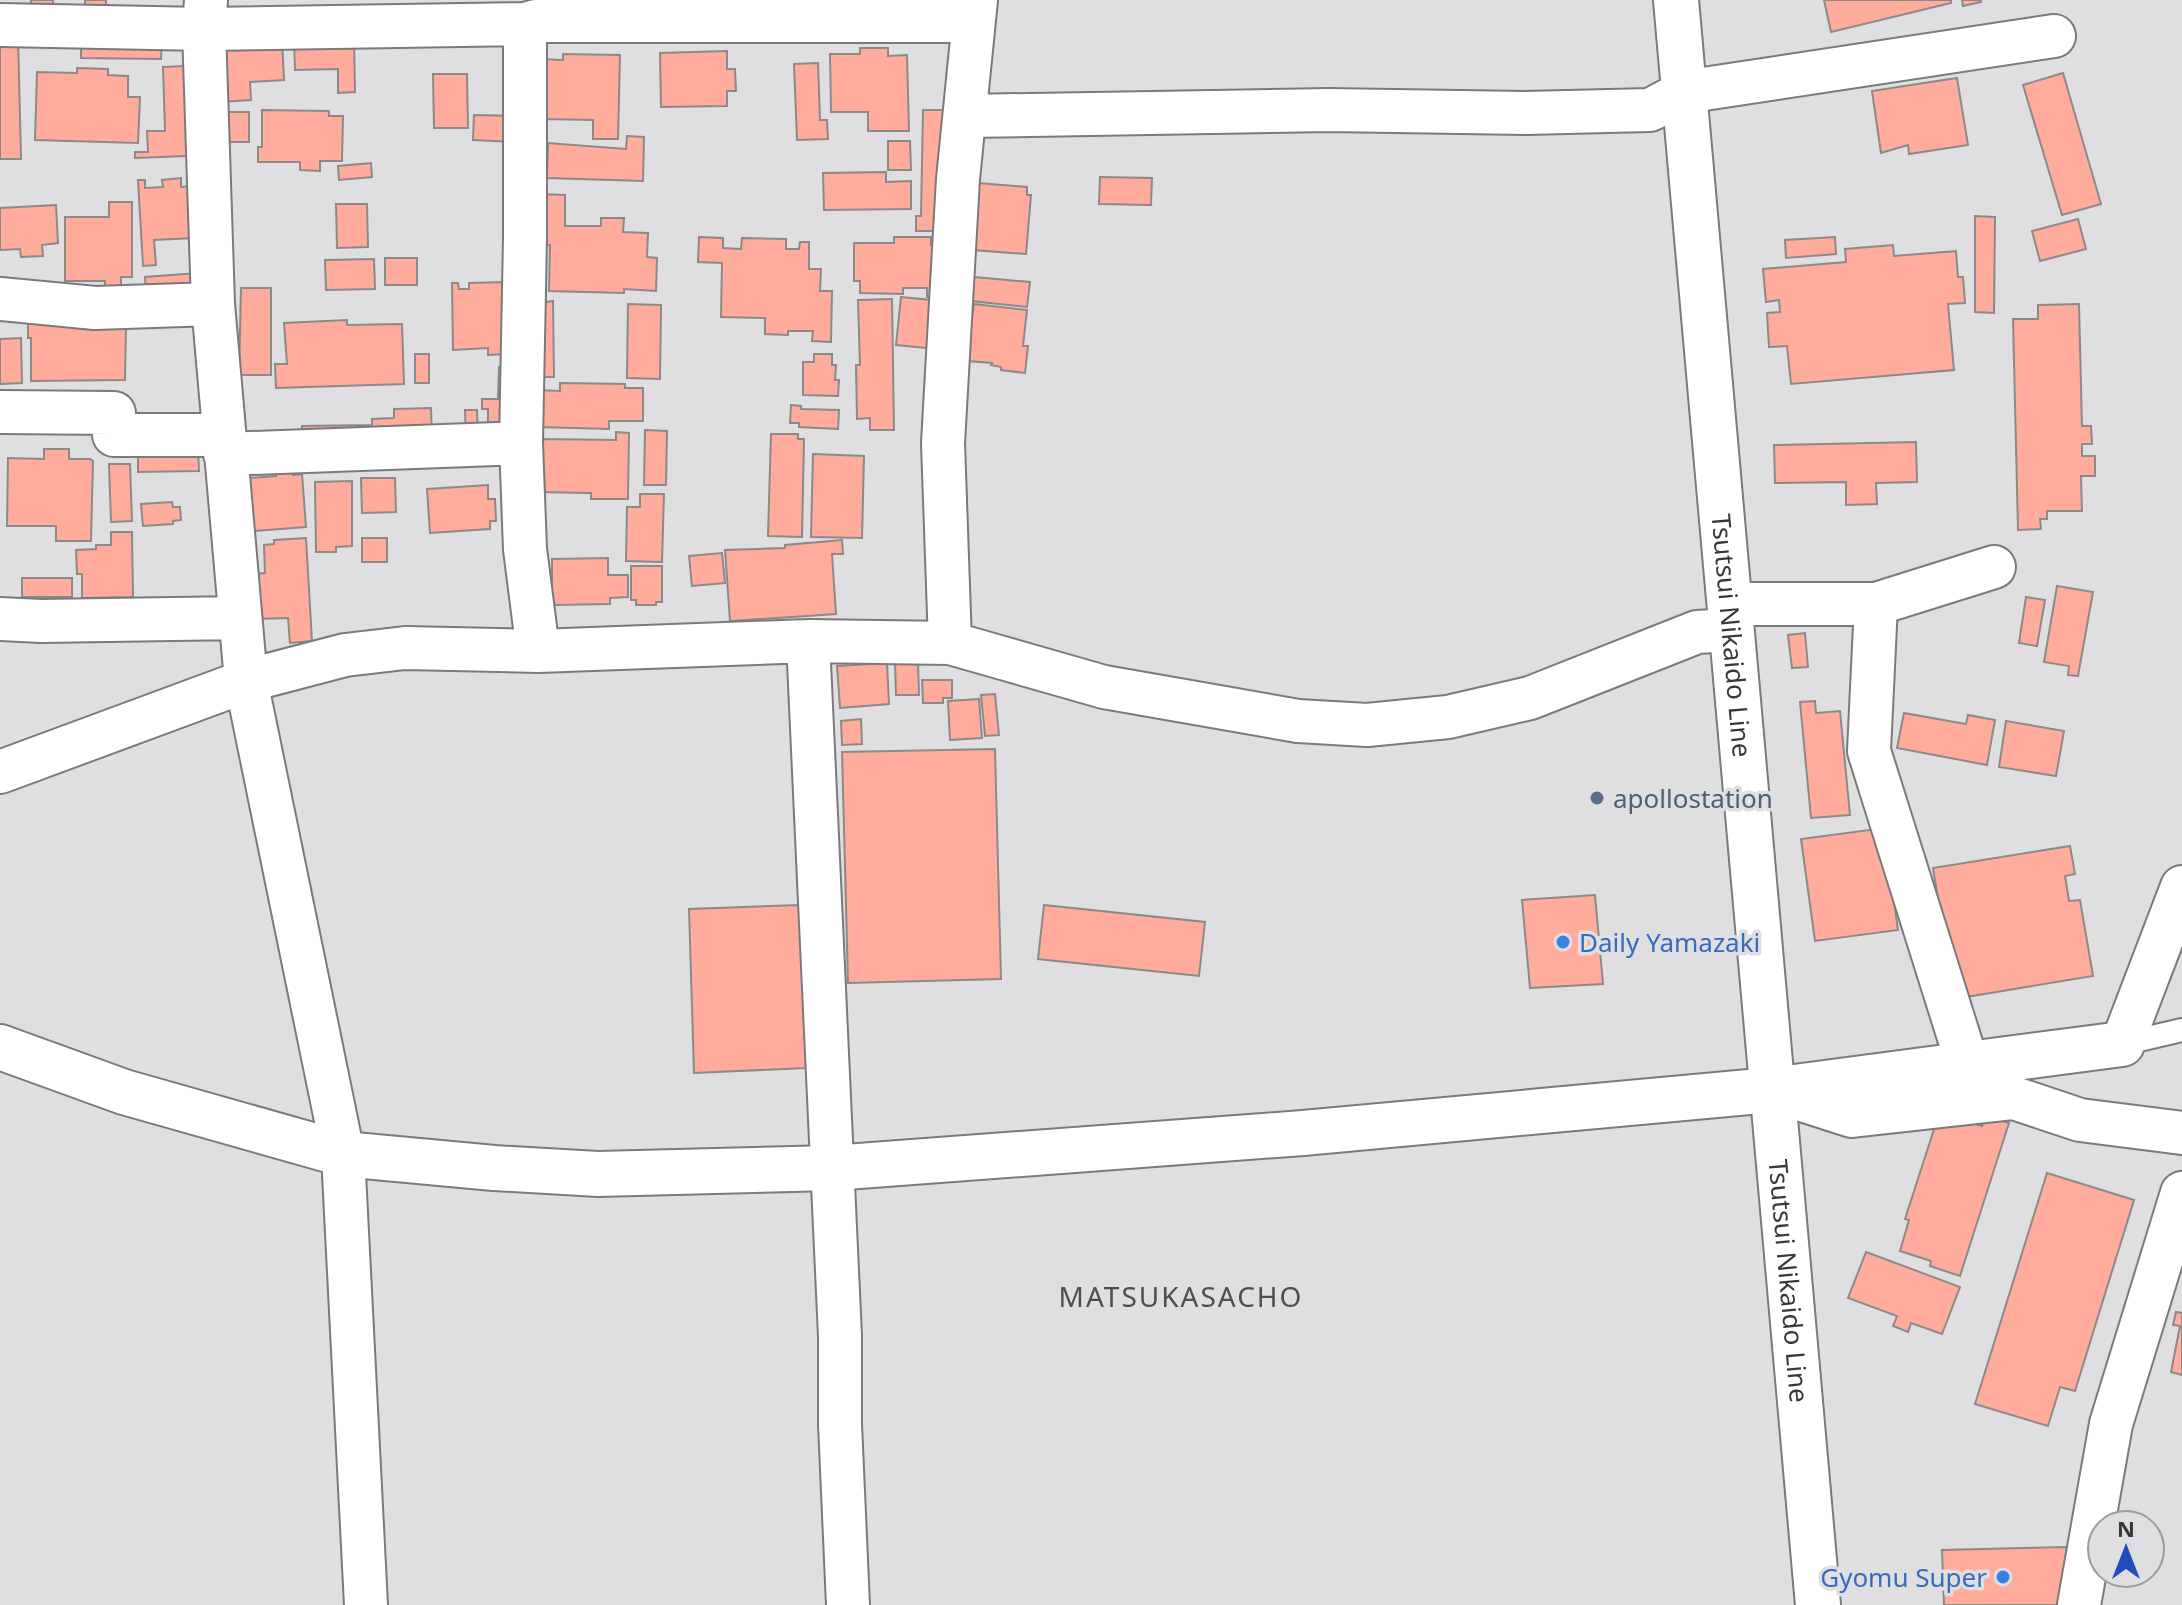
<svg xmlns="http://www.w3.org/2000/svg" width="2182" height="1605" font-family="'Noto Sans',sans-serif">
<rect width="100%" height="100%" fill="#dfdee1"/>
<!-- building -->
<path fill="#ffac9d" stroke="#8d8989" stroke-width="2" d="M31,0H53V6H31Z
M85,0H106V15L85,6Z
M1824,0H1951V3L1831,32Z
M1962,0H1981V2L1963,6Z
M0,37H18L21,159H0Z
M81,39L162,40L161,59L81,58Z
M282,39L284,80L250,82L251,100L219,102L216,42Z
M354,40L355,92L338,93V69L295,70L294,41Z
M860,48H888V56L907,55L909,131H868V112H831L830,54H860Z
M727,51V69H735L736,91H727V106L661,107L660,53Z
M563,54L620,55L618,139H593V120L540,119L541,59L563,60Z
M818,63L820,120H827L828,139L797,140L794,64Z
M185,66L188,156L135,158V152H148L147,131H165L163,67Z
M77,68L108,69V75L128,76V97H140L138,143L35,140L37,72L77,73Z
M2063,73L2101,204L2062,215L2023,85Z
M433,74H467L468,128H434Z
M1957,78L1968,145L1909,154L1908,145L1881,153L1872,91Z
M262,110L329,111V116H343L342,161H320V171L300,170V162H258V147H262Z
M923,110H950L948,231H916V216H921Z
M222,112H249V142H222Z
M474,115L518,116L517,142L473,140Z
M627,136L644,137L643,181L547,178L548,143L626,149Z
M888,141H910L911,170H888Z
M371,163L372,177L339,180L338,166Z
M886,172V182L911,181V209L824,210L823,173Z
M1100,177L1152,178L1151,205L1099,204Z
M181,178V187L191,186L194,238L154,240L156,265L143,266L138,180H145V188L163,187L162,180Z
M978,183L1027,187V195H1031L1026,254L973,250Z
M540,194L565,195V226H601V218H624L623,232L648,233L647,257L657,258L656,291L624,289V293L549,291L550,245H544Z
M109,202H132V277H121V289H105V281H65V217H109Z
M336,204H367L368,247L337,248Z
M56,205L58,243L42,245L43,256L21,257L20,249L0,250V208Z
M1975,216L1995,217L1994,313L1975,312Z
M2078,219L2086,249L2040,261L2032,231Z
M699,237L723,238V248L741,249L742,238L786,239V249H799L800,242H809V269H821L820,291H832L831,342L812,341L813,331H788V335L765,334V318L721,317L722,263L698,262Z
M894,237H931V245H946L945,297H927V288H903V294L860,293V281H854V243H894Z
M1835,237L1836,254L1786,258L1785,240Z
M1893,245L1894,256L1956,251L1958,277H1963L1965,303L1948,304L1954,370L1791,384L1787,346L1769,347L1767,313L1780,312L1779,300L1766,302L1763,269L1846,262L1845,249Z
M385,258H417V285H385Z
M374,259L375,289L326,290L325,260Z
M198,273L199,296L146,297L145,277Z
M974,277L1030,282L1027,307L971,301Z
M504,282L508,354L488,355V348L453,350L452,283H458L459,289H469V283Z
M241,288H271V375H239Z
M539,292H546V302L553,301L554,377H537Z
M901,297L941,301L936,349L896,345Z
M892,299L894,430H870V418L857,419L856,365H860L858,300Z
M628,304L661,305L660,379L627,378Z
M974,304L1027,310L1023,346H1028L1025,373L1001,370V367L991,365L992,363L967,361L970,313H973Z
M2079,304L2082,426H2091L2092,444H2082V456H2095V476H2081L2082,511H2047V519H2040L2041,529L2018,530L2013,319H2038V305Z
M347,320V325L402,324L404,384L276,388L275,364H287L284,323Z
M28,321L126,326L125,380L31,381V338H28Z
M21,338L22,383L0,384V339Z
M415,354H429V383H415Z
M814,354H832V365H836L835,380H839L838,396L803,395V362H814Z
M499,367H510L515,436H488V409H482V399H498Z
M560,383L625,384V388H643V421H609V429L538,427L539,390L560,391Z
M791,405L801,406V409L839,410L838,429L799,427V423H790Z
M431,408L432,439L302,442V426L372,425V419L394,418V409Z
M465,410H477L478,437H466Z
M645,430L667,431L666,485H644Z
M616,432L629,433L628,499H591V493L538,492L539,439L616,440Z
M771,434H798V439H804L802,537L768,536Z
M1916,442L1917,482L1876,483L1877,504L1846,505V482L1775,483L1774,445Z
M44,449H69V459H90L93,461L91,541H56V526H7L8,458L44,459Z
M198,449L199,471L138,472V451Z
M813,454L864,456L862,538L811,537Z
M109,464H130L132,521L111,522Z
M292,464L293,475L302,474L306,527L242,532L239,479L276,476L275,465Z
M361,478H395L396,512L362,513Z
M352,481V546L336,547V552H316L315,482Z
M488,485V499H495L496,521H490V529L430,533L427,489Z
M640,494H664L662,562L626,561L627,507H640Z
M172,502L173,507H180L181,520L173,521V524L143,526L141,504Z
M111,532H132L133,597L82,598V574H77L76,550L96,549V545H111Z
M306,538L312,641L290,643L288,618L251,619L248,575L265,573L264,545L274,544V540Z
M362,538H387V562H362Z
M842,540L843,554H832L836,614L730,621L725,550L785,548V545Z
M722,553L725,583L692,586L689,556Z
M608,558V575H628V597L610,598V604L552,605V559Z
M631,566H662V602H656V605H636V600H631Z
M22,578H72V597H22Z
M2057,586L2093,592L2078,676L2068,675L2069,666L2044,662Z
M2026,597L2045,600L2037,646L2019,643Z
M1805,633L1808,667L1792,668L1788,635Z
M895,662H918L919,695H896Z
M887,663L889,704L840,708L837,666Z
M922,680H952V698H943V703H923Z
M995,694L999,735L985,736L981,695Z
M979,699L982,738L950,740L948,701Z
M1815,701L1816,713L1840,711L1850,815L1811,818L1800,702Z
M1904,713L1966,724L1968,715L1995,720L1987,765L1897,748Z
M861,719L862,744L842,745L841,721Z
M2006,721L2064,731L2056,776L1999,767Z
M995,749L1001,979L848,983L842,752Z
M1884,828L1898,930L1815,941L1801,839Z
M2070,846L2075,874L2065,876L2069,901L2080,900L2093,976L1954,999L1933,868Z
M1595,895L1603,984L1530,988L1522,900Z
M800,905L806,1068L694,1073L689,909Z
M1044,905L1205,922L1199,976L1038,959Z
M1986,1116L2009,1123L1960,1276L1930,1266L1931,1261L1900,1251L1909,1220L1905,1219L1937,1120L1952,1117L1982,1126Z
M2047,1173L2134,1200L2075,1391L2060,1387L2048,1426L1975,1404Z
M1866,1252L1960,1287L1942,1334L1911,1323L1908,1332L1893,1326L1897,1316L1848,1298Z
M2176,1312L2182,1313V1375L2171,1372L2180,1326L2173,1325Z
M2067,1547L2059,1605H1944L1942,1550Z"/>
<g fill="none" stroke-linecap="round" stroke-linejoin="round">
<!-- service casing -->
<g stroke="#7a797c" stroke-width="26">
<path id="service" d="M2122,1044L2182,1030"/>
</g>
<!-- minor casing -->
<g stroke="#7a797c" stroke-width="46">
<path id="minor" d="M206,0L204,29L213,304L246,681L343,1154L366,1605
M525,24V238L521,443L525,549L538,651
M0,25L204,29L525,24L536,21H972
M965,116L1328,110L1526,113L1650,110L1684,92L2054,36
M0,299L95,308L213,304
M0,412L114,413V435H223
M225,454L521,443
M1729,604H1876L1994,567
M1876,604L1869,751L1968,1066
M0,619L41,621L240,618
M808,641L840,1336V1424L848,1605
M950,643L943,443L958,179L976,0
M0,772L246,681L345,655L405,648L538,651L808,641L950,643L1104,687L1298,721L1367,725L1448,717L1530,698L1697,632L1730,630
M2122,1044L2182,887
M1771,1090L1852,1116L2014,1098L2080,1120L2182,1133
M2079,1605L2111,1424L2182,1193"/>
</g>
<!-- tertiary casing -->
<g stroke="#7a797c" stroke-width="48">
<path id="tertiary" d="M0,1047L124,1092L343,1154L494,1168L598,1174L832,1168L1303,1133L1771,1090L2122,1044"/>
</g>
<!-- secondary casing -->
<g stroke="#7a797c" stroke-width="48">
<g id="secondary">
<path id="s1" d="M1676,0L1818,1605"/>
</g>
</g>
<!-- service -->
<use href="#service" stroke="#fff" stroke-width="22"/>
<!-- minor -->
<use href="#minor" stroke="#fff" stroke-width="42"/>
<!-- tertiary -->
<use href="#tertiary" stroke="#fff" stroke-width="44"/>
<!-- secondary -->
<use href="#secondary" stroke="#fff" stroke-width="44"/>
</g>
<!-- markers -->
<circle fill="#5c6f8a" stroke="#dfdee1" stroke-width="3" cx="1597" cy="798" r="8"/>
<g fill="#3f7fe0" stroke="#dfdee1" stroke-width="3">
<circle cx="1563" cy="942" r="8"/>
<circle cx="2003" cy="1577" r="8"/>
</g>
<g text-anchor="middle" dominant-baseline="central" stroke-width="7" stroke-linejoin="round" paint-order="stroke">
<!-- street labels -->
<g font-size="26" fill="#383739" stroke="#dfdee1">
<text stroke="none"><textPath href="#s1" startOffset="638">Tsutsui Nikaido Line</textPath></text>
<text stroke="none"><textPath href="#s1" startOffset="1286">Tsutsui Nikaido Line</textPath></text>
</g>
<!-- service labels -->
<g font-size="26" fill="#4e5e75" stroke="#dfdee1" text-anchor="start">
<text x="1613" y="798">apollostation</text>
</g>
<!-- shop labels -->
<g font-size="26" fill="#366cbe" stroke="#dfdee1" text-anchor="start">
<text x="1579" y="942">Daily Yamazaki</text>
<text x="1987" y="1577" text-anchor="end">Gyomu Super</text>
</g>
<!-- neighbourhood labels -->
<g font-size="28" letter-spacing="2" fill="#4e4e50" stroke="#dfdee1">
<text x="1181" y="1296">MATSUKASACHO</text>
</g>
</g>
<!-- north arrow -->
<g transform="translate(2126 1549)"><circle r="38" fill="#dfdee1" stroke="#9c9b9e" stroke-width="2"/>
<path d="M0-6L14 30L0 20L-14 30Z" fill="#214dbb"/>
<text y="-12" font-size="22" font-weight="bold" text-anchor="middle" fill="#383739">N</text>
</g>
</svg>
